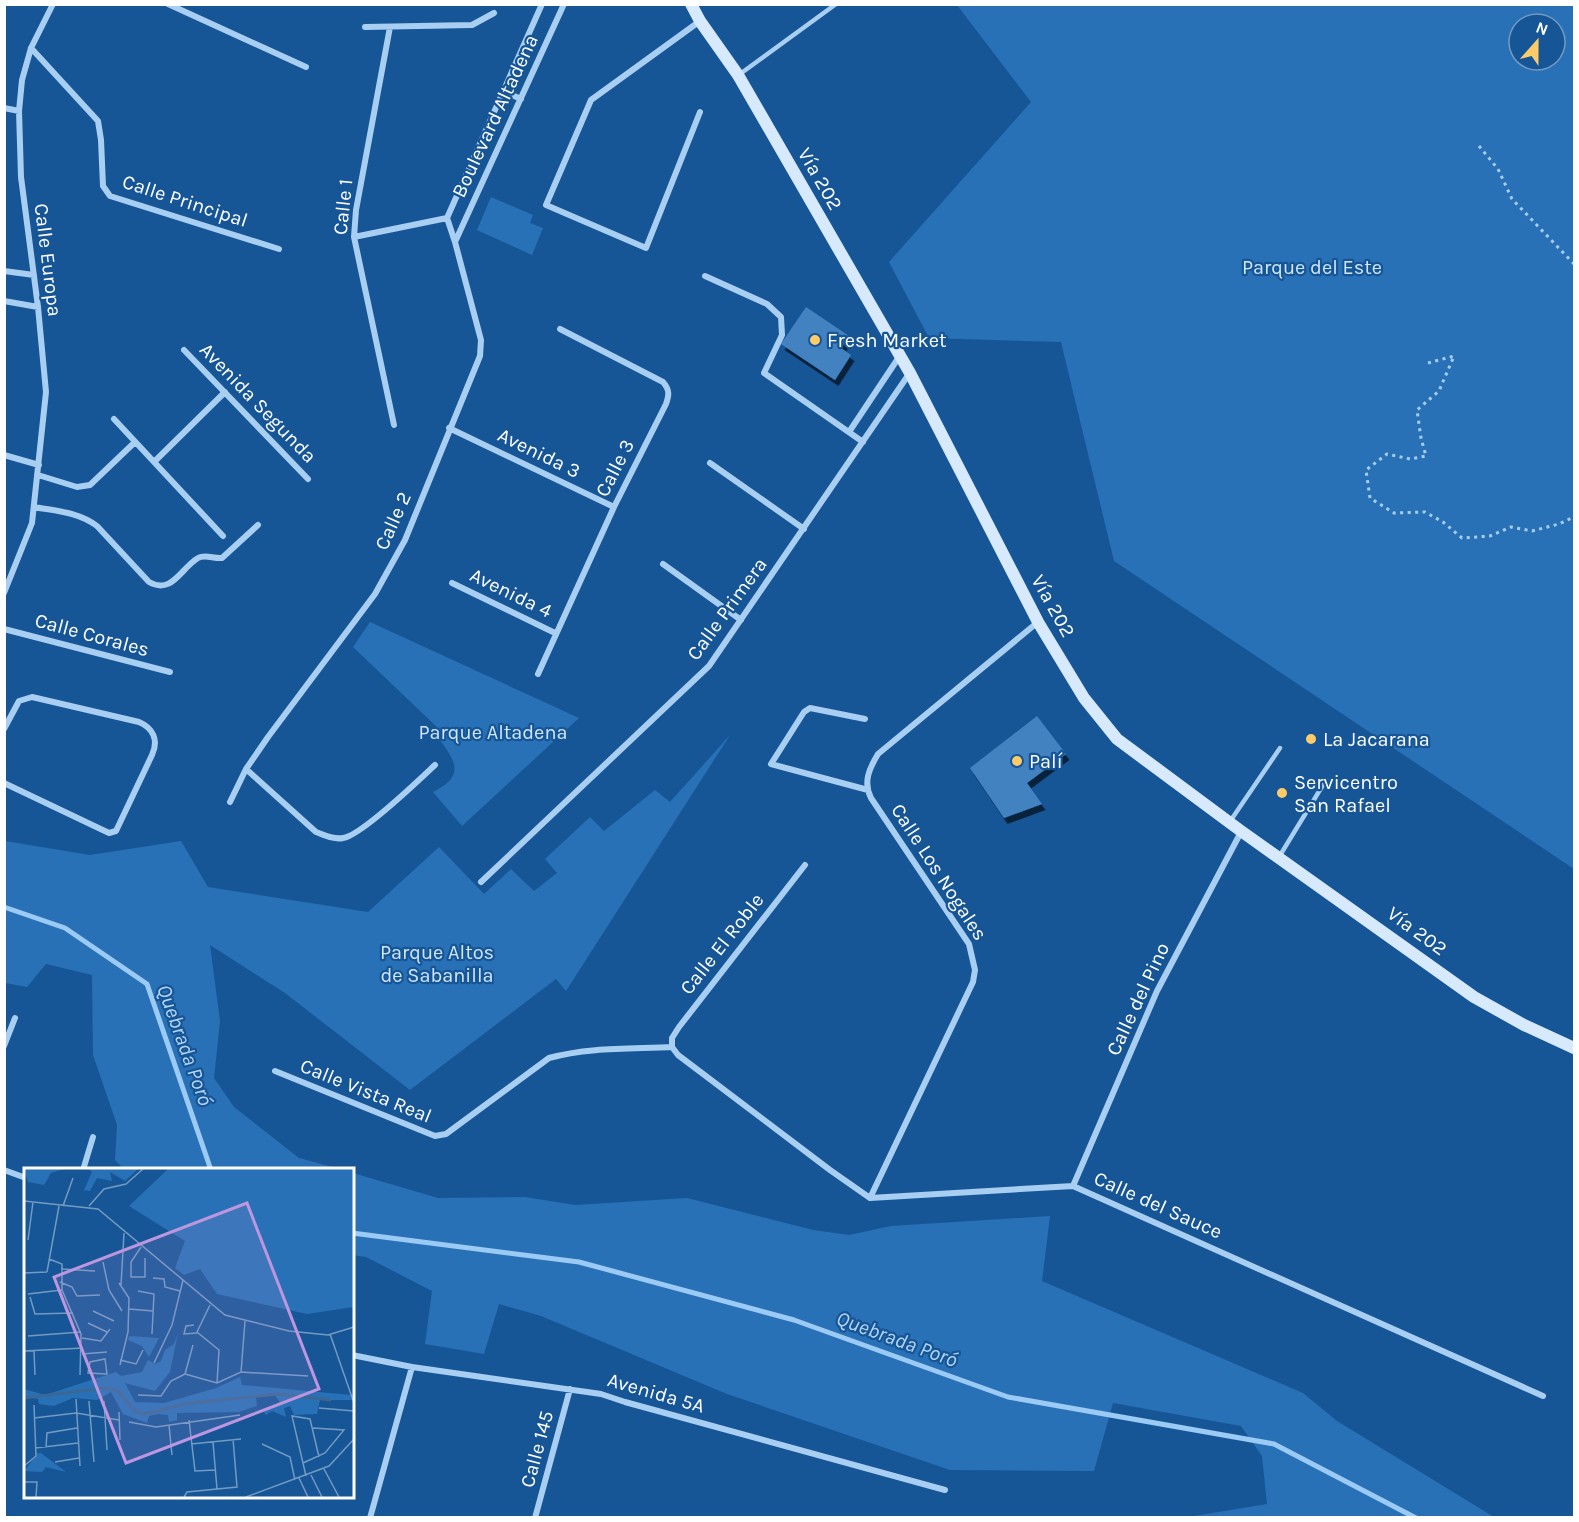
<svg xmlns="http://www.w3.org/2000/svg" width="1579" height="1522" font-family="Karla,sans-serif">
<defs>
<filter id="shadow"><feDropShadow dx="3.5" dy="6" stdDeviation="0" flood-color="#0009"/></filter>
</defs>
<rect width="100%" height="100%" fill="#165697"/>
<!-- green -->
<path fill="#2971b6" fill-rule="evenodd" d="M957,5H1574V869L1114,561L1061,342L929,338L889,262L1031,102ZM1519,24H1555V60H1519Z
M491,197L533,215L530,223L543,228L532,255L477,230Z
M370,622L579,718L462,826L433,792C468,775 454,759 436,735L440,730L353,647Z
M730,735L566,991L556,979L410,1090L285,993L210,945L220,1021L214,1078L234,1107L299,1158L340,1169H124L115,1160L117,1125L93,1055L92,975L46,964L27,987L5,983V841L90,855L181,841L208,887L368,912L439,847L484,894L511,869L534,891L557,873L545,859L590,817L604,831L655,790L670,802Z
M353,1173L438,1198L525,1197L575,1205L687,1198L813,1230L849,1235L891,1226L1050,1216L1042,1281L1303,1393L1337,1421L1494,1517H1188L1267,1504L1262,1456L1241,1426L1113,1403L1094,1471L950,1470L727,1394L541,1316L499,1304L484,1354L425,1344L432,1291L366,1257L353,1255Z"/>
<g fill="none" stroke-linecap="round" stroke-linejoin="round">
<!-- stream -->
<path stroke="#9bcaf4" stroke-width="5" d="M4,907L65,928L147,984L211,1170
M352,1233L579,1262L794,1320L1008,1397L1274,1444L1416,1518"/>
</g>
<!-- building -->
<path fill="#4382c0" filter="url(#shadow)" d="M806,307L849,336L841,348L851,355L835,380L781,344Z
M1037,716L1066,754L1027,783L1042,804L1004,818L970,768Z"/>
<g fill="none" stroke-linecap="round" stroke-linejoin="round">
<!-- path -->
<path stroke="#a8cef2" stroke-width="3" stroke-dasharray="3 4.5" stroke-linecap="butt" d="M1479,146L1498,169L1512,199L1574,264
M1428,363L1454,356L1439,391L1417,410L1421,438L1426,456L1410,459L1387,454L1366,470L1370,498L1394,513L1425,512L1443,522L1462,538L1490,536L1511,527L1532,531L1559,524L1574,517"/>
<!-- service -->
<path stroke="#a8cef2" stroke-width="4.5" d="M740,74L836,4
M1231,820L1280,748
M1279,857L1326,780"/>
<!-- minor -->
<path stroke="#a8cef2" stroke-width="6" d="M168,4L306,67
M365,27L472,25L494,13
M390,27L356,210L354,237L394,425
M31,48L98,121L101,140L103,186L110,196L279,249
M503,91L521,99
M4,108L19,111
M700,112L646,248L546,205L591,100L700,21
M447,218L542,4
M354,237L447,218
M455,242L564,4
M4,271L34,275
M705,276L767,304L781,317L782,335L764,373L863,442
M4,301L38,307
M184,350L308,479
M114,419L223,536
M449,428L614,507
M849,432L899,357
M4,455L39,465
M154,462L225,392
M710,463L804,529
M38,475L77,487L90,485L135,442
M34,507C56,511 79,512 97,526L149,582C172,595 181,568 198,558C205,554 214,559 222,558L258,525
M663,564L741,620
M452,583L555,633
M4,593L32,523L46,392L38,307L21,177L19,111L22,80L31,48L53,4
M4,629L170,672
M538,674L614,507L666,404C669,395 670,390 663,382L560,329
M865,719L810,708L804,712L771,764L868,790
M4,729L19,701L32,697L139,722C153,728 159,740 152,755L116,831L109,833L4,783
M246,769L316,832C324,835 334,840 343,838C361,836 419,780 435,765
M230,802L246,769L268,737L375,594L405,540L480,356L481,340L455,242L447,218
M481,882L709,666L909,374
M4,1046L15,1018
M672,1047L678,1055L830,1170L870,1198L1073,1186L1543,1396
M672,1047V1038L679,1027L805,865
M275,1071L435,1136L446,1134L549,1058C588,1047 632,1049 672,1047
M4,1170L26,1178
M83,1170L93,1137
M1073,1186L1157,991L1241,832
M870,1198L973,982L975,970L969,944L871,798C863,782 869,769 878,754L1038,622
M352,1355L412,1367L601,1394L625,1402L945,1490
M370,1518L412,1367
M535,1518L570,1389"/>
<!-- secondary -->
<path stroke="#d7e9fc" stroke-width="12" d="M691,4L700,21L738,75L910,373L1038,622L1084,698L1117,739L1241,831L1474,997L1524,1025L1574,1048"/>
</g>
<!-- markers -->
<g fill="#ffcb69" stroke="#165697" stroke-width="2">
<circle cx="815" cy="340" r="6"/>
<circle cx="1311" cy="739" r="6"/>
<circle cx="1017" cy="761" r="6"/>
<circle cx="1282" cy="793" r="6"/>
</g>
<g text-anchor="middle" dominant-baseline="central" stroke-width="4.5" stroke-linejoin="round" paint-order="stroke">
<!-- street labels -->
<g font-size="20" fill="#fff" stroke="#165697">
<text transform="translate(495 116) rotate(-65)">Boulevard Altadena</text>
<text transform="translate(820 179) rotate(60)">Vía 202</text>
<text transform="translate(185 201) rotate(18)">Calle Principal</text>
<text transform="translate(343 207) rotate(-84)">Calle 1</text>
<text transform="translate(48 260) rotate(83)">Calle Europa</text>
<text transform="translate(258 403) rotate(46)">Avenida Segunda</text>
<text transform="translate(539 453) rotate(26)">Avenida 3</text>
<text transform="translate(615 468) rotate(-63)">Calle 3</text>
<text transform="translate(393 521) rotate(-66)">Calle 2</text>
<text transform="translate(511 593) rotate(26)">Avenida 4</text>
<text transform="translate(1053 606) rotate(61)">Vía 202</text>
<text transform="translate(727 609) rotate(-54)">Calle Primera</text>
<text transform="translate(92 635) rotate(15)">Calle Corales</text>
<text transform="translate(939 872) rotate(57)">Calle Los Nogales</text>
<text transform="translate(1417 931) rotate(36)">Vía 202</text>
<text transform="translate(722 944) rotate(-52)">Calle El Roble</text>
<text transform="translate(1138 999) rotate(-65)">Calle del Pino</text>
<text transform="translate(366 1091) rotate(22)">Calle Vista Real</text>
<text transform="translate(1158 1205) rotate(24)">Calle del Sauce</text>
<text transform="translate(656 1393) rotate(16)">Avenida 5A</text>
<text transform="translate(537 1449) rotate(-75)">Calle 145</text>
</g>
<!-- park labels -->
<g font-size="20" fill="#d0e7fc" stroke="#165697">
<text x="1312" y="267">Parque del Este</text>
<text x="493" y="732">Parque Altadena</text>
<text x="437" y="952">Parque Altos<tspan x="437" dy="23">de Sabanilla</tspan></text>
</g>
<!-- poi labels -->
<g font-size="20" fill="#fff" stroke="#165697" text-anchor="start">
<text x="827" y="340">Fresh Market</text>
<text x="1323" y="739">La Jacarana</text>
<text x="1029" y="761">Palí</text>
<text x="1294" y="782">Servicentro<tspan x="1294" dy="23">San Rafael</tspan></text>
</g>
<!-- water labels -->
<g font-size="21" font-style="italic" fill="#b5d8f8" stroke="#165697">
<text transform="translate(185 1045) rotate(70)">Quebrada Poró</text>
<text transform="translate(897 1339) rotate(20)">Quebrada Poró</text>
</g>
</g>
<!-- overview -->
<g transform="translate(24 1168)">
<rect width="330" height="330" fill="#165697"/>
<path d="M0,1H40L27,5L20,17L4,14ZM65,1H114L101,13L86,4L88,13L73,10L66,23L60,22L68,4ZM144,1H330V139L283,146L193,126L176,101L160,107L151,100L161,73L105,38ZM154,165L146,204L131,223L101,215L111,234L140,235L192,220L216,209L218,217L327,227L328,232H296L293,246L270,247L266,238L260,240L262,249L248,243L242,247L239,243L256,234L249,225L232,229L233,238L215,244L153,245V252L145,254L144,247L134,246L125,248L123,255L99,246L87,224L73,232L49,230L30,238L15,236L14,231L0,228V221L21,227L92,204L97,208L118,204L124,192L131,196L137,193L141,182L150,176ZM105,168L135,170L125,189L118,178L104,172ZM14,285H17L42,304L22,299L18,304L0,303Z" fill="#2971b6"/>
<path fill="none" stroke="#396896" stroke-width="3" d="M0,230L82,220L94,223L111,243L122,246L160,236L254,226L307,232"/>
<path fill="none" stroke="#739ac1" stroke-width="1.5" d="M0,33L74,41L201,147L265,163L304,167L330,159M39,38L49,10M65,38L80,21L102,16L119,1M4,72L9,34M117,79L107,94V109H121V90M25,91L38,96V122L57,166L56,207M79,94L85,122L98,143M37,101L71,103M23,104L35,38M0,105L23,104M129,110L140,111L141,119L156,123M36,114L48,119L53,128L76,127M95,115L105,130L104,164L96,197M97,117L100,65M114,123L130,126L128,166M4,126L38,122M6,129L11,146L49,145M186,137L173,164L195,182L193,215M105,141L129,143M69,143L90,153M64,155L83,164M170,157L162,158L160,166L173,165M306,166L330,235M4,168L57,164M58,170L77,173L86,161M0,183L59,180M10,183L11,207M58,186L83,184M81,191L83,206L64,205L66,194ZM96,192L112,196L119,182M130,195L148,157L159,112M217,204L221,153M161,206L193,215L217,204L284,208M161,206L169,177M114,227L137,228L147,213L161,206M52,231L56,298M65,233L70,294M80,233L83,282M295,240L330,243M95,244L96,272M10,250L52,245L95,252M165,252L171,303L191,302M105,254L132,259L216,247M145,257L148,287M189,274L193,321M167,276L217,271M238,276L266,289L271,312M22,279L23,265L53,260M11,280L54,275M31,294L55,290M279,295L301,285L320,262L289,260M0,298L12,288L10,237M300,301L315,329M287,307L298,329M282,308L268,248L286,251L295,289M275,310L284,329M0,314H13L12,329M160,329L163,324L213,319L209,271M222,329L305,298L330,271"/>
<path fill="#bd96df" fill-opacity="0.15" stroke="#bd96df" stroke-width="3" d="M223,35L295,221L102,295L30,109Z"/>
<rect width="330" height="330" fill="none" stroke="#fff" stroke-width="3"/>
</g>
<!-- border -->
<rect width="1579" height="1522" fill="none" stroke="#ffffff" stroke-width="12"/>
<!-- north arrow -->
<g transform="translate(1537 42) rotate(21)"><circle r="28" fill="#165697" stroke="#739ac1" stroke-width="1.5"/>
<path d="M0-4.5L10 22L0 15L-10 22Z" fill="#ffcb69"/>
<text y="-9" font-size="16" font-weight="bold" text-anchor="middle" fill="#ffffff">N</text>
</g>
</svg>
